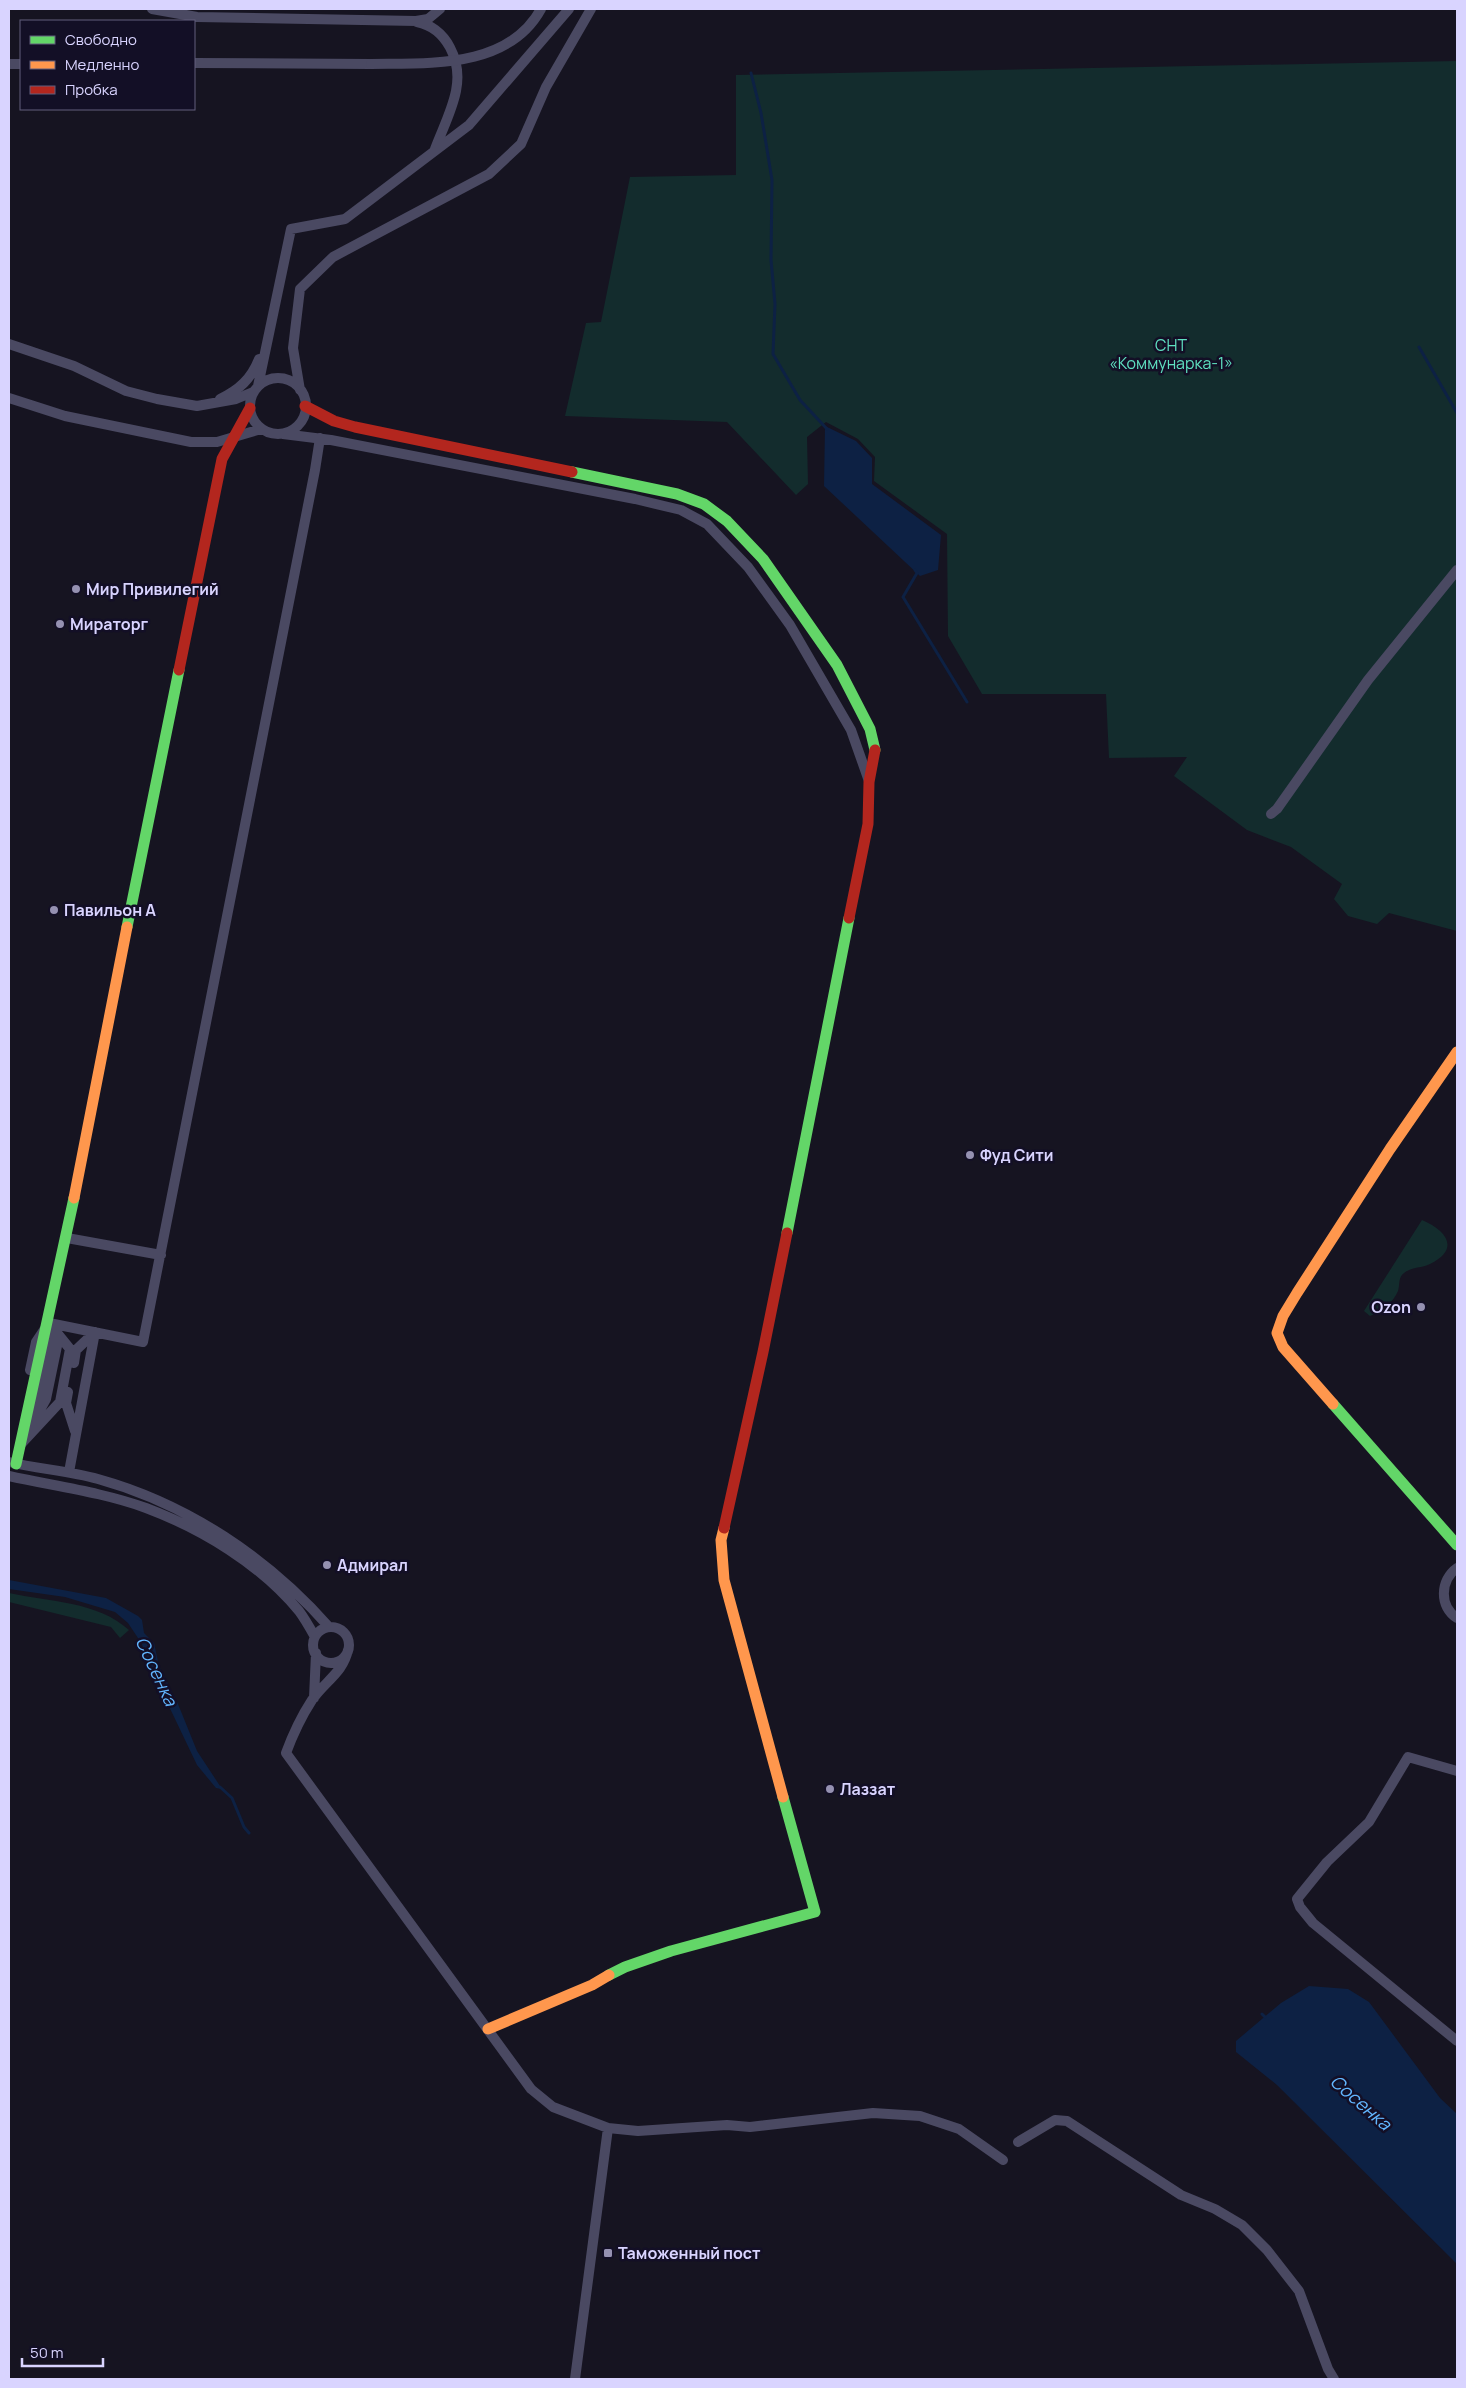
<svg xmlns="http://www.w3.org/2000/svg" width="1466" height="2388" font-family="Manrope,sans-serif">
<rect width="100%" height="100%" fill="#161421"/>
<!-- green -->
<path fill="#132c2d" d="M1457,61V931L1389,913L1377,924L1348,916L1334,899L1342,884L1291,847L1247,830L1174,776L1187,757L1109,758L1106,694H982L948,636L947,534L874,481L875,457L858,439L826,422L807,437L808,484L796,495L727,422L565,416L586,323L601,322L630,177L736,175V75Z
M1422,1220C1446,1230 1461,1249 1430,1264C1422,1268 1411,1267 1404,1273C1398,1277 1400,1285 1398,1291C1393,1303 1382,1311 1370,1316L1364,1311Z
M9,1593C49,1602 97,1601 129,1630L120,1638L111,1627L9,1602Z"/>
<!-- water -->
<path fill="#0d2144" d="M825,426L856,441L872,458V484L941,535L938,570L920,576L824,486Z
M9,1580L106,1598L138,1616L142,1620L144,1633L154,1643L159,1666L178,1704L197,1751L222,1789L216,1788L197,1765L155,1677L147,1666L142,1644L128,1623L115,1612L65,1597L9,1589Z
M1309,1986L1348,1989L1369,2002L1440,2098L1457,2114V2264L1277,2085L1236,2052V2041L1281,2003Z"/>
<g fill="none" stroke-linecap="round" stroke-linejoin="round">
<!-- stream -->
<path stroke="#0d2144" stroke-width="3" d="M751,73L761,113L772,180L771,260L775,304L773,354L800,400L827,429
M1419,347L1457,413
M915,570L917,573L903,597L967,702
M220,1787L232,1798L244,1827L249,1833
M1262,2014L1265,2017"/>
<!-- street -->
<path stroke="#4a4962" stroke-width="10" d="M152,9L197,17L416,21L428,19L440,9
M417,22C447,28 462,61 456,91C452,111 442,130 435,149
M194,63L371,64
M9,64H21
M9,344L74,366L126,391L157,399L197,406L236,399L253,392
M250 406a28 28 0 1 1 56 0a28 28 0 1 1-56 0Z
M258,386L291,229L345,219L469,125L569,9
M300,390L293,348L300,289L333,257L489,174L521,144L546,87L591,9
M9,398L65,416L191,442H217L261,429
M220,399C239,390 251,379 259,359
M283,434L331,440L635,499L681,510L707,524L748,567L790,625L851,730L869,781
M1271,814L1277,809L1368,680L1457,570
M67,1238L161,1255
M49,1323L143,1342L315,470L320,438
M74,1363L76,1350L95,1332
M30,1370L36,1342L44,1330
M68,1392L66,1403L75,1431
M34,1410L39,1398L49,1344
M30,1428L46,1399L57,1346L51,1329
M21,1444L60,1402L70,1349L49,1323
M9,1462C39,1469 69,1471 98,1479C188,1504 268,1558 329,1627
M69,1472L95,1332
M9,1476C54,1486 102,1492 146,1508C202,1529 260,1564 299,1611C305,1619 310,1628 315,1637
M1457,1568C1440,1580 1439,1607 1457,1618
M313 1645a18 18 0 1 1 36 0a18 18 0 1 1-36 0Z
M348,1650C343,1673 325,1681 312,1700C301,1717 293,1734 286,1753L531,2089L553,2107L608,2128L638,2131L727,2125L750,2127L873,2113L920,2116L959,2129L1003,2160
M314,1698L316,1653
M1457,1771L1408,1757L1369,1822L1327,1862L1297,1899L1300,1907L1313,1923L1457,2041
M1018,2142L1055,2120L1067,2121L1181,2195L1215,2209L1242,2225L1267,2250L1299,2291L1328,2369L1334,2379
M575,2379L608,2128"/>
<!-- fast -->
<path stroke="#63d668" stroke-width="11" d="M572,472L677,494L704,504L727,521L763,559L837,665L870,729L875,750
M127,927L179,670
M787,1233L849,918
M1333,1404L1457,1545
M16,1464L74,1198
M609,1975L625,1967L671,1951L815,1912L783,1797"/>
<!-- slow -->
<path stroke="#ff974d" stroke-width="11" d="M74,1198L127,927
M1333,1404L1283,1347L1277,1333L1283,1316L1297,1293L1390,1149L1457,1052
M724,1528L721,1540L724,1580L783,1797
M488,2029L592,1985L609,1975"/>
<!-- jam -->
<path stroke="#b3261e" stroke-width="11" d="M305,406L334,421L355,427L572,472
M179,670L222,459L250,408
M849,918L868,824L869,782L875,750
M724,1528L763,1352L787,1233"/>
<!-- street-bridge -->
<path stroke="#4a4962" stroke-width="10" d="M371,64C429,63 508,69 541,9"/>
</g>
<!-- markers -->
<g fill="#9591b1" stroke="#130f26" stroke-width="2">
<circle cx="76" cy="589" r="5"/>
<circle cx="60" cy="624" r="5"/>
<circle cx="54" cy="910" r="5"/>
<circle cx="970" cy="1155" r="5"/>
<circle cx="1421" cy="1307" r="5"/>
<circle cx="327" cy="1565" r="5"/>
<circle cx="830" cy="1789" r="5"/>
<rect x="603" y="2248" width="10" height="10" rx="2.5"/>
</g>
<g text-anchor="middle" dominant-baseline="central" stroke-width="5" stroke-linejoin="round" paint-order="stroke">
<!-- park labels -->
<g font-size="16" fill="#5fe0c0" stroke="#130f26">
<text x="1171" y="345">СНТ<tspan x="1171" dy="18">«Коммунарка-1»</tspan></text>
</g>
<!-- poi labels -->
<g font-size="16" font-weight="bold" fill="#d9d4ff" stroke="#130f26" text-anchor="start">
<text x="86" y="589">Мир Привилегий</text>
<text x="70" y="624">Мираторг</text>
<text x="64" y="910">Павильон А</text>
<text x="980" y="1155">Фуд Сити</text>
<text x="1411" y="1307" text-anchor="end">Ozon</text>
<text x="337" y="1565">Адмирал</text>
<text x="840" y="1789">Лаззат</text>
<text x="618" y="2253">Таможенный пост</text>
</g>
<!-- water labels -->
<g font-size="18" font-style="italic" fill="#62b6ff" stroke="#130f26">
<text transform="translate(157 1671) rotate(65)">Сосенка</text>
<text transform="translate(1361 2102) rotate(41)">Сосенка</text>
</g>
</g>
<!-- border -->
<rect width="1466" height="2388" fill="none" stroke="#d9d4ff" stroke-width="20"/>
<!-- legend -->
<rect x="20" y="20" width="175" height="90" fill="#130f26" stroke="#625e7d"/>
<rect x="30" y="36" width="25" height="8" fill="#63d668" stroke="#625e7d"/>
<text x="65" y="45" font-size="15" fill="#d9d4ff">Свободно</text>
<rect x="30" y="61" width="25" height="8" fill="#ff974d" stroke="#625e7d"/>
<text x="65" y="70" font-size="15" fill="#d9d4ff">Медленно</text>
<rect x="30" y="86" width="25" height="8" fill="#b3261e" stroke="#625e7d"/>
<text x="65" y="95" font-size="15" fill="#d9d4ff">Пробка</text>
<!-- scale -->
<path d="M22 2358v8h81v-8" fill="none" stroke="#d9d4ff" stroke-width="2.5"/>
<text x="30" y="2358" font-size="15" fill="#d9d4ff" stroke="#130f26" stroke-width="4" paint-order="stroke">50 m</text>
</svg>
